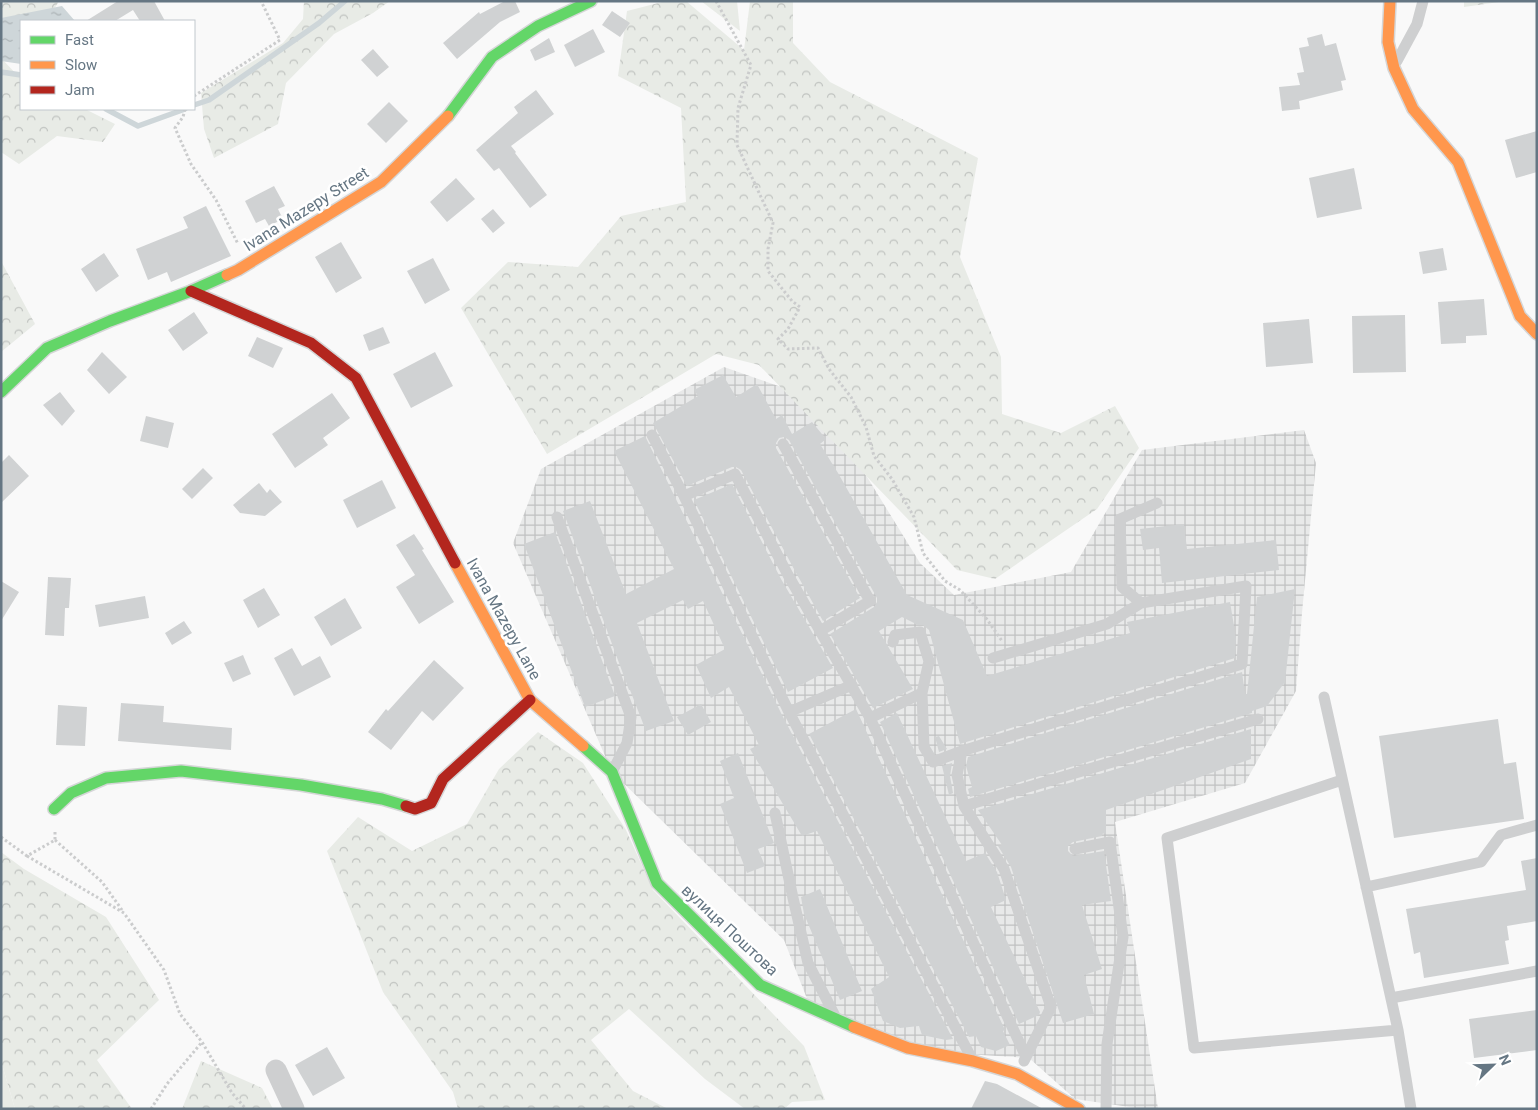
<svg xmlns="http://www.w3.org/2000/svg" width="1538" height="1110" font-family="Roboto,sans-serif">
<defs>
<pattern id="industrial-grid" width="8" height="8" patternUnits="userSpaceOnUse" patternTransform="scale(1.25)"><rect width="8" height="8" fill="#e8e9e9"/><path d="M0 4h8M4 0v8" fill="none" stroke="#c0c1c2"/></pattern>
<pattern id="forest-crowns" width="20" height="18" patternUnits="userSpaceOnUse" patternTransform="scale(1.25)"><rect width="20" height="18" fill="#e8ebe6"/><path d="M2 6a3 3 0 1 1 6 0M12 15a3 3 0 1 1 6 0" fill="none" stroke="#c0c3c0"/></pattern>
<pattern id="water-ripples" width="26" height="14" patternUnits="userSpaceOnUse" patternTransform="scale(1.25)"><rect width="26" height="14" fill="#ced6d9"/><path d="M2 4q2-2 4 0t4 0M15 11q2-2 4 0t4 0" fill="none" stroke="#abb2b5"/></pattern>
</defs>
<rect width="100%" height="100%" fill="#f9f9f9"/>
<!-- industrial -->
<path fill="url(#industrial-grid)" d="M724,367L784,388L864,472L920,563L954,595L1071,572L1142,450L1304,430L1316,463L1302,613L1296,691L1245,783L1115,822L1158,1109H1143L1075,1099L1029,1058L916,1051L813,1014L784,940L612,772L513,543L541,469Z"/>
<!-- green -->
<path fill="#e8ebe6" d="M701,1H737L740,31Z
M1,1061L15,1109H1Z"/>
<!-- forest -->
<path fill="url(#forest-crowns)" d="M1,1H59L47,21H21L1,31Z
M304,1H390L373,13L334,34L286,83L278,124L214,158L204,129L201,93L283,43L303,19Z
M666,1H686L744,50L750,1H793V43L830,82L978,158L960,257L1001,357L1002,414L1061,433L1115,406L1139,448L1097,509L995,579L957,570L759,365L716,354L547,454L461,308L508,262L578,267L621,216L686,202L681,108L618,76L627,11Z
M1464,1H1506L1464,7Z
M1,58L21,79V109H85L115,124L103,142L57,136L19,164L1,152Z
M1,261L35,324L1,352Z
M538,732L583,763L626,830L653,890L804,1046L825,1100L792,1102L784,1109H745L705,1079L629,1009L591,1040L633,1091L668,1109H458L453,1092L383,992L327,851L358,817L412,851L467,824L499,769Z
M1,852L24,869L106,917L159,1000L97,1060L132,1109H15L1,1061Z
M201,1061L262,1088L273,1109H182Z"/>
<!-- water -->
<path fill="url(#water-ripples)" d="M62,6L75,21H21V64L1,61V18Z"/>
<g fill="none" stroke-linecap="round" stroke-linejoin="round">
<!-- stream -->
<path stroke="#ced6d9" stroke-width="5.5" d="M1,72L21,75
M194,105L209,100L319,23L345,1
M106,109L138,126L185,109"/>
</g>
<!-- building -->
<path fill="#d0d2d3" d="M118,1H154L165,21H140L133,10L115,21H86Z
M505,1H515L520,12L500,22L457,59L443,43L479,12L480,14Z
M612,11L630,23L620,37L602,25Z
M593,29L605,52L575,67L564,45Z
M1322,34L1325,46L1336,43L1346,80L1341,81L1343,90L1299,101L1300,109L1282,111L1279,87L1300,85L1297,73L1304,72L1299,48L1309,46L1307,38Z
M549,38L555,52L535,61L530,50Z
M373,49L389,67L377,77L361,60Z
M536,90L554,114L511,146L516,152L515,153L547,195L530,208L499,168L494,171L476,150L518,113L514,107Z
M389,102L408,121L386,143L367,124Z
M1537,131V172L1516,178L1505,140Z
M1354,168L1362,209L1317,218L1309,178Z
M456,178L475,199L447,222L430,202Z
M274,186L285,206L278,209L283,219L269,226L265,219L256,223L245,201Z
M206,206L231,256L171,282L167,272L148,280L136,249L188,228L183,217Z
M493,209L505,223L493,233L481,219Z
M341,242L362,278L336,293L315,257Z
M1443,248L1447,270L1423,274L1419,252Z
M104,253L119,276L96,292L81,269Z
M433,258L450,290L425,304L407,271Z
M1484,299L1487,335L1466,336V343L1441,344L1438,302Z
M194,312L208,333L183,351L168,330Z
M1405,315L1406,372L1353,373L1352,316Z
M1309,319L1313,363L1266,367L1263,323Z
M383,327L390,343L369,351L363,335Z
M257,337L283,348L273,368L248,356Z
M102,352L127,377L109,394L87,370Z
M435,352L453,386L411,408L393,374Z
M723,375L736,397L757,384L776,419L782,415L792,434L812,422L826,439L820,444L838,473L907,595L963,620L987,676L1130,633L1127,622L1230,602L1236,638L1235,658L960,744L929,630L923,625H918L902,617L879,631L913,689L873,708L830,634L874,607L877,602V598L789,440L784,437L779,438L776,443V448L860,598L823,621L795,571L741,470L736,467H732L687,486L653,423L698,396L694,390Z
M60,392L75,411L62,426L43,405Z
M332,393L350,418L323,438L328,445L295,468L272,434Z
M146,416L174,423L168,448L140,441Z
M645,436L782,715L953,1039L946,1040L922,1035L919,1026L900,1028L883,1021L871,989L889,977L817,831L802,836L750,749L759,745L729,687L711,698L696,665L725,649L703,601L688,609L683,600L637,623L674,721L646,731L630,690H629L563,511L590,501L626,594L674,569L614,451Z
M9,455L29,476L1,503V463Z
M203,468L213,478L192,499L182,489Z
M382,480L396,508L357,528L343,500Z
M259,483L267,493L270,489L282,502L265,516L240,513L233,505Z
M732,484L781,579L833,668L788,692L694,500Z
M1184,524L1187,549L1276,540L1279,570L1162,583L1159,548L1143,550L1140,529Z
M555,532L615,696L585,707L524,544Z
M414,534L424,549L422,550L454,602L419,624L396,587L415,575L396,545Z
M48,577L71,578L69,608H65L64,636L45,635Z
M1,581L19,592L1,621Z
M264,588L280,615L258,628L243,600Z
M1295,589L1285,682L1267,706L1252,711V713L970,797L968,789L972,787L966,766L968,757L1242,672L1245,694H1247L1257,597Z
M145,596L149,618L99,627L95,605Z
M345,598L362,628L331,646L314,617Z
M184,621L192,633L172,645L165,633Z
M292,648L302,666L320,656L331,677L294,696L274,658Z
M243,655L251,674L233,682L224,663Z
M434,660L464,688L433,721L422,711L391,750L368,732L386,709L388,711Z
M121,703L164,706L163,722L232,728L231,750L118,741Z
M701,704L711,722L688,735L677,717Z
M58,705L87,707L85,746L56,745Z
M856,709L1005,1030L1003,1031L1010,1045L996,1051L981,1047L976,1036L969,1037L809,734Z
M897,713L966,861L985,853L997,872L1006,900L991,907L1040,1012L1039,1015L1019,1024L880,722Z
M1498,719L1504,764L1516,762L1524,819L1394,838L1379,736Z
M1251,729V759L1106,810V833L1102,834V836L1073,842L1068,846V851L1073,856L1104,851L1111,901L1082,905L1102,969L1084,975L1094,1014L1063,1023L1011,867L998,846L1002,845L978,810Z
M939,736L947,749L939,752L935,737Z
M738,753L774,843L758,849L765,866L747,873L720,804L734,798L720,761Z
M952,763L950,776L953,793L949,795L942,766Z
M1537,858V921L1507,926L1509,940L1505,941L1509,964L1424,978L1420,952L1414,954L1406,909L1526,890L1521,861Z
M820,889L862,991L840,1000L804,914L801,897Z
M1537,1010V1050L1474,1058L1469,1019Z
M327,1047L345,1078L313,1096L295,1065Z
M985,1081L997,1084L1043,1109H971Z"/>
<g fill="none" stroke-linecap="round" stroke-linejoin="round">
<!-- fast casing -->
<g stroke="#d5d6d7" stroke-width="14">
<path id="fast" d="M448,116L492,57L538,26L591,1
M1,392L47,348L110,321L191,291L227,275
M583,746L612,772L657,883L760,985L854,1027
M54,809L71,793L106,778L181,771L301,785L382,799L406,806"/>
</g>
<!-- slow casing -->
<g stroke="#d5d6d7" stroke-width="14">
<path id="slow" d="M1390,1L1388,42L1394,68L1413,109L1458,162L1520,316L1537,334
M227,275L238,270L381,182L448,116
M455,563L530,700L583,746
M854,1027L908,1048L973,1061L1017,1074L1079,1109"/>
</g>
<!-- jam casing -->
<g stroke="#d5d6d7" stroke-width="14">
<path id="jam" d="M191,291L311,343L356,378L455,563
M406,806L415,809L431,803L443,779L530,700"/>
</g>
<!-- path -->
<path stroke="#cbcccd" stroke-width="3" stroke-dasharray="2.5 2.5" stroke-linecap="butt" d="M716,1L751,65L738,108L737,145L773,223L768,249V271L792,301L800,307L788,329L778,339L788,349L818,348L829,369L851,397L866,427L874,456L892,479L914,517L923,553L945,581L960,590L986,618L1002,641
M194,96L280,40L261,1
M185,109L183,117L175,128L191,164L216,200L238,244
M1,837L27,856L55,840V830
M55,840L102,882L122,910
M27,856L124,913L164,970L180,1014L202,1042L232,1093L246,1109
M151,1109L167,1084L202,1042"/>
<!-- lane -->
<path stroke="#cecfd0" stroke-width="11" d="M1397,61L1417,24L1423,1
M652,435L684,496L789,712L972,1059
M783,444L870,601L820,631
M684,496L735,474L788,575L870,718L1026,1057
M557,517L631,717L627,743L612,772
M1141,603L1122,587L1120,519L1157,503
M922,693L924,747L933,762L962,751
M1324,697L1398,1030L1411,1109
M789,712L852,685
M870,718L922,693L929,661L920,632L895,635L893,642
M1342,780L1167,838L1194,1048L1398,1030
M964,806L957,775L962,751L1242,664L1246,586L1141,603L1107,624L993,658
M775,813L793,898L808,963L834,1014
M1075,849L1110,842L1123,937L1107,1044L1106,1109
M1366,887L1481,862L1501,835L1537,825
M1391,998L1537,971
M1024,1061L1051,1007L1004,869L964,806L1258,719"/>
<!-- street -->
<path stroke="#cecfd0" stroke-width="21" d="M276,1070L294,1109"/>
<!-- fast -->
<use href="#fast" stroke="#63d668" stroke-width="11"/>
<!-- slow -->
<use href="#slow" stroke="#ff974d" stroke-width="11"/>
<!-- jam -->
<use href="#jam" stroke="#b3261e" stroke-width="11"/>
</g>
<g text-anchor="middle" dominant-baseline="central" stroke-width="5" stroke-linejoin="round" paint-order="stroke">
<!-- street labels -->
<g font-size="16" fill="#657683" stroke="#fff">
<text transform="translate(306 209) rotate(-32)">Ivana Mazepy Street</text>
<text transform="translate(504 619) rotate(61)">Ivana Mazepy Lane</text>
<text transform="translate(730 930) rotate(43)">вулиця Поштова</text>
</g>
</g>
<!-- border -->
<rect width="1538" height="1110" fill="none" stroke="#657683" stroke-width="5"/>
<!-- legend -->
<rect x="20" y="20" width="175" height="90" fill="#ffffff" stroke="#c1c8cd"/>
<rect x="30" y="36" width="25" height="8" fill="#63d668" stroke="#c1c8cd"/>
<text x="65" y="45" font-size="15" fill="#657683">Fast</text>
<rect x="30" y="61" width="25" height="8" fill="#ff974d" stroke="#c1c8cd"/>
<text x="65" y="70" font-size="15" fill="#657683">Slow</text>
<rect x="30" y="86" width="25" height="8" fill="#b3261e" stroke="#c1c8cd"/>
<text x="65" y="95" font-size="15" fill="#657683">Jam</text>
<!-- north arrow -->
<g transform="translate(1493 1065) rotate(67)" stroke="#ffffff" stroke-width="4" paint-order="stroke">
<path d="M0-4L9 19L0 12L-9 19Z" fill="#657683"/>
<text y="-8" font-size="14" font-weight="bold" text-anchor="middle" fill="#657683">N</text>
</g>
</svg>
